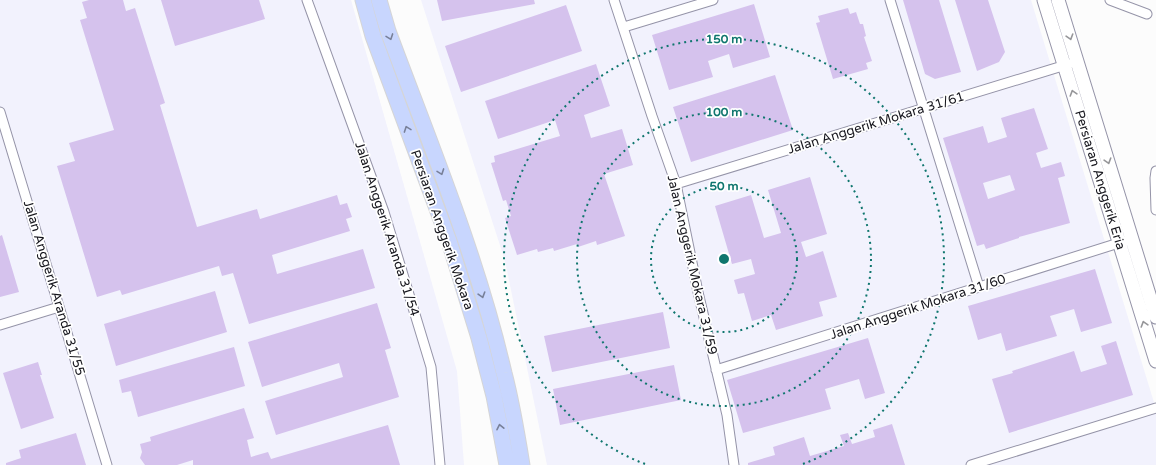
<svg xmlns="http://www.w3.org/2000/svg" width="1156" height="465" font-family="'Varela Round',sans-serif">
<rect width="100%" height="100%" fill="#fcfcfc"/>
<!-- built -->
<path fill="#f2f2fd" d="M0,0H351L457,371L464,465H0Z
M421,0H1031L1156,409V465H547L505,261Z"/>
<!-- building -->
<path fill="#d5c2ed" fill-rule="evenodd" d="M89,0H123L126,11L135,8L165,103L160,105L197,227L257,209L260,219L337,195L340,205L347,203L352,217L346,219L350,231L272,255L277,274L363,249L375,288L249,324L233,273L222,276L219,266L122,295L120,290L97,297L57,166L75,161L69,143L114,130L80,20L87,18L82,2Z
M161,0H259L265,19L175,46Z
M437,0H534L535,4L442,21Z
M903,0H939L961,72L935,79L925,74Z
M955,0H988L1005,52L999,62L977,71Z
M754,4L770,57L733,68L729,54L708,61L713,77L669,90L652,35Z
M566,5L582,51L461,92L445,46Z
M848,8L850,14L856,12L860,24H863L866,36L864,37L872,61L866,63L868,69L833,79L816,23L820,22L818,16Z
M596,64L610,106L584,115L591,138L622,129L633,165L604,174L625,236L597,245L596,241L578,247L577,244L554,251L553,248L538,252L537,249L517,255L505,218L511,216L506,200L503,201L491,163L495,162L494,156L560,136L555,120L498,139L485,101Z
M775,75L793,130L691,162L673,107Z
M1034,108L1048,149L1036,153L1041,168L1061,162L1065,176L1058,178L1070,223L1019,237V238L986,249L984,244L977,246L943,138L983,126L988,143L1007,137L1001,118ZM1010,175L1015,190L988,199L983,183Z
M810,177L827,234L801,242L806,257L823,251L837,297L819,302L823,316L776,330L771,315L752,321L744,293L738,294L734,280L755,274L751,259L732,264L715,206L751,195L764,238L781,233L768,190Z
M2,235L19,292L0,297V236Z
M1095,269L1112,323L1081,332L1074,309L1050,316L1057,336L1006,351L1001,333L978,340L968,306Z
M215,291L227,332L116,366L104,324Z
M377,303L391,348L385,350L399,397L276,435L265,401L343,377L339,363L262,387L248,342Z
M663,312L670,348L552,372L544,336Z
M868,338L885,393L865,399L859,379L825,389L831,409L743,433L727,380Z
M1116,341L1133,395L1009,433L992,379L1013,373L1012,371L1074,351L1081,372L1107,364L1101,346Z
M234,347L245,386L138,417L131,391L122,393L119,380Z
M38,362L42,375H40L54,418L21,429L3,373Z
M674,365L681,400L560,425L553,389Z
M244,408L254,438L247,440L251,457L268,452L271,459L388,425L400,465H193V460L177,465H145L140,458L142,452L140,444L151,441L150,437Z
M892,424L905,465H748V463L775,455L773,447L804,437L810,456L844,446L840,435L848,433L852,444L875,437L873,430Z
M76,433L86,465H6V463L21,458L19,450Z"/>
<g fill="none" stroke-linecap="round" stroke-linejoin="round">
<!-- street casing -->
<g stroke="#9594a8" stroke-width="11">
<path id="street" d="M307,0L384,212L431,367L440,465
M614,0L652,116L676,184L698,292L727,415L734,465
M890,0L979,287
M1110,0L1147,14
M624,27L713,0
M0,112L107,465
M1156,171L1155,178L1156,210
M676,184L1069,64
M0,325L59,307
M716,370L1125,241
M971,465L1156,408"/>
</g>
<!-- secondary casing -->
<g stroke="#9594a8" stroke-width="15">
<path id="secondary" d="M1044,0L1156,361
M1058,0L1156,317"/>
</g>
<!-- primary casing -->
<g stroke="#d5d5d6" stroke-width="17">
<path id="primary" d="M363,0L373,36L449,241L479,338L494,396L507,465
M379,0L388,31C430,144 477,256 504,373C512,403 517,434 522,465"/>
</g>
<!-- street -->
<use href="#street" stroke="#fff" stroke-width="9"/>
<!-- secondary -->
<use href="#secondary" stroke="#fff" stroke-width="13"/>
<!-- primary -->
<use href="#primary" stroke="#c8d6fe" stroke-width="15"/>
</g>
<!-- one-way arrows -->
<defs><path id="oneway-chevron" d="M-2-3.5L2.5 0L-2 3.5" fill="none" stroke-width="1.6" stroke-linecap="round" stroke-linejoin="round"/></defs>
<g stroke="#788099">
<use href="#oneway-chevron" transform="translate(390 37) rotate(70)"/>
<use href="#oneway-chevron" transform="translate(407 129) rotate(-110)"/>
<use href="#oneway-chevron" transform="translate(441 172) rotate(70)"/>
<use href="#oneway-chevron" transform="translate(482 295) rotate(73)"/>
<use href="#oneway-chevron" transform="translate(500 427) rotate(-102)"/>
</g>
<g stroke="#969699">
<use href="#oneway-chevron" transform="translate(1070 37) rotate(73)"/>
<use href="#oneway-chevron" transform="translate(1073 93) rotate(-107)"/>
<use href="#oneway-chevron" transform="translate(1108 161) rotate(73)"/>
<use href="#oneway-chevron" transform="translate(1144 324) rotate(-107)"/>
</g>
<!-- distance rings -->
<g fill="none" stroke="#0f766e" stroke-width="2" stroke-dasharray="2 4">
<circle cx="724" cy="259" r="73"/>
<circle cx="724" cy="259" r="147"/>
<path d="M645 464A220 220 0 1 1 803 464"/>
</g>
<g text-anchor="middle" dominant-baseline="central" stroke-width="3.5" stroke-linejoin="round" paint-order="stroke">
<!-- street labels -->
<g font-size="13" fill="#16161d" stroke="#fff">
<text transform="translate(876 123) rotate(-17)">Jalan Anggerik Mokara 31/61</text>
<text transform="translate(1100 180) rotate(73)">Persiaran Anggerik Eria</text>
<text transform="translate(387 229) rotate(72)">Jalan Anggerik Aranda 31/54</text>
<text transform="translate(442 230) rotate(71)">Persiaran Anggerik Mokara</text>
<text transform="translate(692 265) rotate(77)">Jalan Anggerik Mokara 31/59</text>
<text transform="translate(54 288) rotate(73)">Jalan Anggerik Aranda 31/55</text>
<text transform="translate(918 307) rotate(-18)">Jalan Anggerik Mokara 31/60</text>
</g>
</g>
<circle cx="724" cy="259" r="6" fill="#0f766e" stroke="#fff" stroke-width="2"/>
<g font-size="12" text-anchor="middle" font-weight="bold" fill="#0f766e" stroke="#fff" stroke-width="3.5" stroke-linejoin="round" paint-order="stroke">
<text x="724" y="43">150 m</text>
<text x="724" y="116">100 m</text>
<text x="724" y="190">50 m</text>
</g>
</svg>
